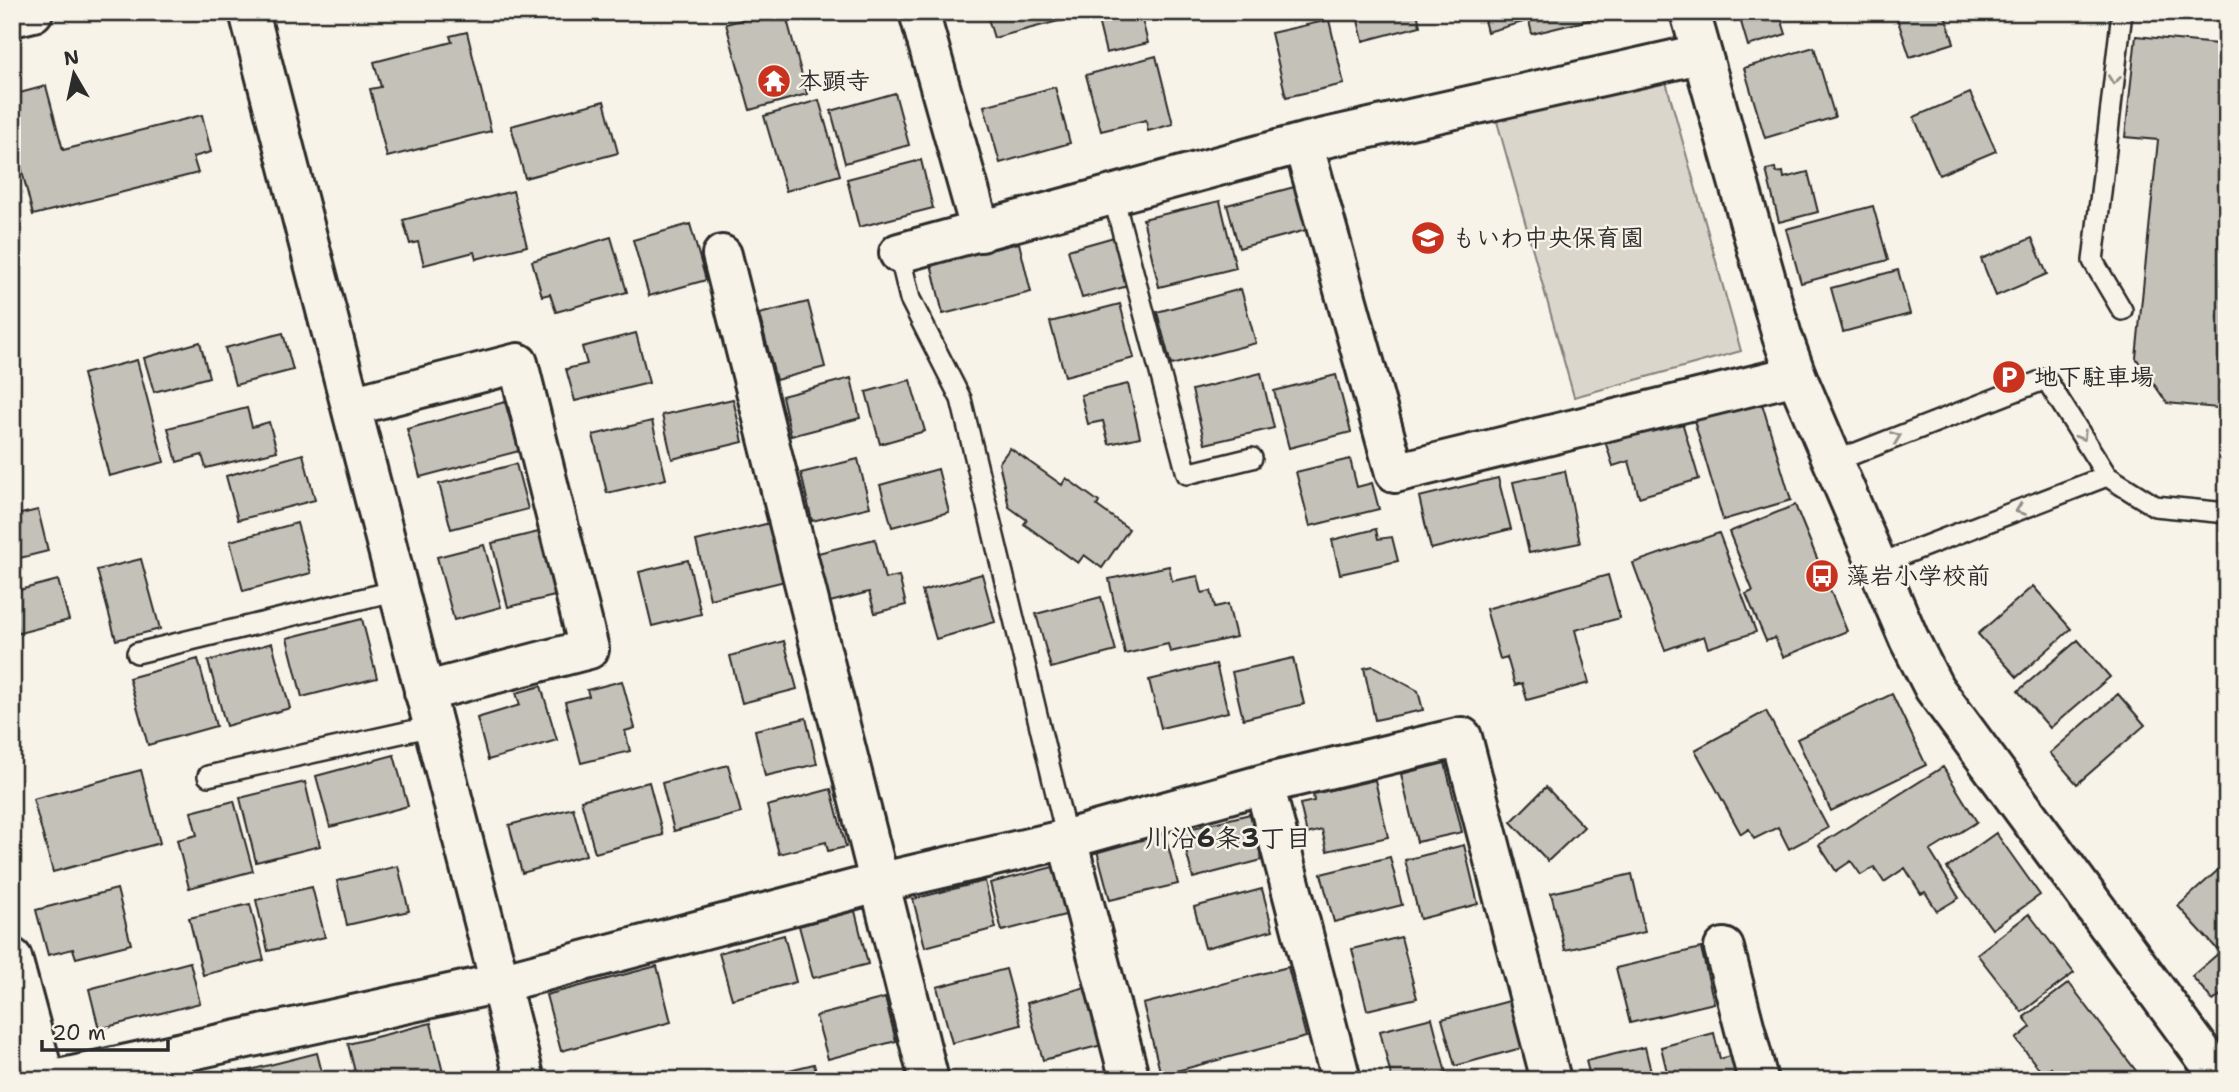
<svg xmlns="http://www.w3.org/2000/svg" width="2239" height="1092" font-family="'Shantell Sans','Klee One',sans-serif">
<rect width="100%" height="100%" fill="#f7f3e8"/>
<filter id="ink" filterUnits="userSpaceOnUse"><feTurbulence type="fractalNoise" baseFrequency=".0143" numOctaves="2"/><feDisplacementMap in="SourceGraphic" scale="14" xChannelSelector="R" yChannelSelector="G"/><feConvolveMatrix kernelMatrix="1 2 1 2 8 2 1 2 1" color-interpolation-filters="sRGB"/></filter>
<g filter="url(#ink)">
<!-- green -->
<path fill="#dad6cc" stroke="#82807c" stroke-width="2" d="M1663,71L1741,351L1574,397L1496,118Z"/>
<!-- building -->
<path fill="#c4c1b9" stroke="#2b2b2b" stroke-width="2" d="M771,12H785L807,94L750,110L726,24Z
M986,12H1068L1070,18L994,38Z
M1096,12H1140L1148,43L1106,53Z
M1356,12H1417L1420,26L1363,41Z
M1482,12H1520L1523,22L1487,32Z
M1527,12H1622L1532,34Z
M1738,12H1779L1786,34L1748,46Z
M1895,12H1944L1954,43L1910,57Z
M1329,20L1344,84L1286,97L1271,33Z
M467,32L491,131L387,157L370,89L381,87L374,62L452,42L450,36Z
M2136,36L2227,45V409L2167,403L2136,358L2158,140L2125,137Z
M1814,47L1835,117L1765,138L1744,68Z
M1156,56L1173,124L1148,131L1146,120L1101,131L1086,75Z
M46,86L63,150L202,115L211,152L193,157L198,173L33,215L17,151L12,152V95Z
M1055,87L1070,143L1000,163L984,106Z
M895,93L909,145L845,163L831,111Z
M1970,93L1996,151L1939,175L1914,117Z
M819,100L840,175L786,191L764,116Z
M604,101L618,153L525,178L511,126Z
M921,160L933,208L859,227L847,179Z
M1775,168L1776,173L1783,172L1784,178L1808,172L1818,212L1779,222L1766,170Z
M1298,186L1310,229L1239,248L1227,205Z
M513,191L527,246L476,259L474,252L424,265L418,242L410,244L403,220Z
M1220,201L1236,268L1159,287L1143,219Z
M1873,206L1888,260L1801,283L1786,229Z
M690,224L706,280L649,296L633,240Z
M611,237L627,292L556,312L550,294L542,296L532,261Z
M1114,237L1128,286L1082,298L1068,250Z
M2032,238L2047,274L1996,296L1981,259Z
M1019,243L1031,292L943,314L931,264Z
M1898,270L1910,314L1843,332L1831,288Z
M1241,289L1256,343L1171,365L1157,312Z
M808,302L825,367L776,380L759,314Z
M1120,304L1134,358L1065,376L1050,322Z
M283,333L293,370L235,385L225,348Z
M636,333L649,383L575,401L566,369L587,364L582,347Z
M200,342L209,377L154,392L144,358Z
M137,360L164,462L109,476L83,374Z
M1261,373L1274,428L1205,444L1192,390Z
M1336,375L1351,432L1289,448L1274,391Z
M851,378L860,418L791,436L782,396Z
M910,380L925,431L880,444L866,392Z
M1128,384L1140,437L1109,444L1103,421L1088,424L1081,395Z
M1760,397L1791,500L1723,520L1693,417Z
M733,399L743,442L672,459L662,415Z
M505,402L519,451L420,477L407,429Z
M247,408L252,427L269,422L277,451L206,468L202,455L177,462L168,428Z
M1680,415L1699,479L1639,497L1629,461L1613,466L1604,438Z
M652,421L666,479L607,493L593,435Z
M1010,448L1062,485L1066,478L1099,502L1097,506L1129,529L1102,568L1084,555L1078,563L1024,524L1027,520L1009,507L999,463Z
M303,454L315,500L238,520L226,476Z
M858,459L870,507L812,521L801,473Z
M1350,459L1357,487L1372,483L1379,509L1310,526L1296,472Z
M516,464L528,509L451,529L439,484Z
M938,469L949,512L892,527L880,485Z
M1565,471L1580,543L1529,553L1513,482Z
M1498,478L1511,529L1431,549L1419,497Z
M1795,505L1847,631L1783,657L1775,638L1766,641L1746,594L1753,591L1729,532Z
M38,510L48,551L12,560V516Z
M297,523L311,573L243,591L230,541Z
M770,523L785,581L710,599L696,541Z
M1376,529L1378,539L1392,537L1398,561L1340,574L1332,540Z
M543,531L559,595L508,607L492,543Z
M1719,533L1756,632L1708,648L1704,636L1665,650L1633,563Z
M875,539L885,579L899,576L906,605L875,613L869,592L830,602L818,553Z
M484,545L501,607L454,620L437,557Z
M141,559L160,629L116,640L97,570Z
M688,560L701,614L652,626L639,572Z
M1169,566L1172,581L1198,576L1202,593L1211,591L1215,607L1228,604L1236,637L1170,652L1168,644L1125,654L1109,579Z
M982,574L995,622L936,639L922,591Z
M1608,575L1620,618L1575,630L1589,683L1527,700L1522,683L1515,685L1507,657L1500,659L1486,609Z
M58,580L69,620L12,635V592Z
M2033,586L2071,629L2017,677L1978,634Z
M1101,597L1116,651L1051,668L1036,614Z
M362,619L377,678L302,697L287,638Z
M2078,640L2110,677L2050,728L2018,691Z
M784,641L797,689L742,703L730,656Z
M272,643L290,708L226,726L208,661Z
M1293,658L1304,704L1243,719L1232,672Z
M198,659L216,726L148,745L129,678Z
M1216,664L1228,712L1161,728L1149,680Z
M1373,666L1418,691L1423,710L1375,720L1364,668Z
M622,681L635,728L625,731L630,751L581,763L565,702L589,696L587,690Z
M541,686L557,740L488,760L477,718L520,705L516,693Z
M1892,694L1926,765L1831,811L1797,739Z
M2118,694L2145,725L2077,784L2050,753Z
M1766,711L1828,828L1789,849L1778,827L1754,839L1749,829L1741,834L1695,750Z
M806,718L817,764L765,776L755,730Z
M394,755L408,806L330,827L316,776Z
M1445,763L1462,832L1417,842L1401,774Z
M728,765L741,813L674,831L662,783Z
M1943,767L1977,822L1930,851L1959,898L1937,911L1925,892L1921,894L1905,868L1884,882L1874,867L1861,875L1851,861L1836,871L1819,845Z
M141,770L160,843L53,872L33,799Z
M1375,780L1388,837L1327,851L1322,830L1307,834L1300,804L1314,801L1313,794Z
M305,782L320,846L256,862L240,798Z
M649,782L663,835L595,853L581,800Z
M1546,787L1584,827L1548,861L1511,822Z
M831,789L846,847L828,851L826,842L779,854L767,806Z
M234,801L253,871L189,888L177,840L197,835L191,812Z
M573,808L586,855L522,873L509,825Z
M1250,814L1262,860L1193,878L1181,831Z
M1996,833L2040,895L1992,929L1947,868Z
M1165,834L1178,884L1110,900L1097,851Z
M1464,845L1478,904L1420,919L1405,860Z
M1390,857L1402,905L1334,922L1321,874Z
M2227,862V940L2217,949L2178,906Z
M398,866L409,911L347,925L337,881Z
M1057,866L1069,914L1002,931L990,883Z
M1632,874L1645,932L1565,950L1551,893Z
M985,881L996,928L925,947L913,899Z
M312,887L325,937L268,951L256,900Z
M117,889L131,944L76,958L73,949L48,955L36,910Z
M1262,889L1273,930L1205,948L1194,907Z
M250,904L264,960L203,975L189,918Z
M855,911L868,964L813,978L799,926Z
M2029,914L2074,973L2022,1012L1977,954Z
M784,935L796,982L732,999L719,953Z
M1401,937L1417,998L1367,1010L1352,949Z
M2226,947L2227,990L2213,1001L2192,976Z
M1701,948L1714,1003L1630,1023L1616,968Z
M190,962L200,1003L99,1029L89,989Z
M657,966L671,1022L561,1051L546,995Z
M1288,967L1306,1037L1161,1075L1143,1004Z
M1006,969L1021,1025L952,1043L937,987Z
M2069,983L2143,1080H2060L2051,1068L2043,1074L2016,1039L2031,1027L2024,1017Z
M1086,987L1102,1045L1043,1060L1027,1003Z
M885,998L896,1041L828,1059L816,1016Z
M1513,1000L1525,1047L1455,1066L1442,1019Z
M1432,1018L1446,1073L1419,1080H1392L1380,1031Z
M431,1023L444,1077L433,1080H357L348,1044Z
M1714,1033L1720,1059L1734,1055L1739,1077L1728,1080H1669L1661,1047Z
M1645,1047L1653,1080H1591L1586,1061Z
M317,1053L324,1080H239L238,1073Z
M814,1064L818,1080H760V1077Z"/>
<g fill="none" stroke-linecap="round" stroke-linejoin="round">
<!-- service casing -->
<g stroke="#2b2b2b" stroke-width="24">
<path id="service" d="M2122,12L2093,261L2122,310
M1113,196L1187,474L1252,458
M899,253L910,299L961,399L1067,839
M1833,462L2046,379L2107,476L2155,506L2227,513
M1876,565L2107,476
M137,653L398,590
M208,776L433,726"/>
</g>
<!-- minor casing -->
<g stroke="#2b2b2b" stroke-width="44">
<path id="minor" d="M249,12L525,1080
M919,12L981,232
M12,17L33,12
M1303,143L1395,473L1796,375
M899,253L1303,143L1700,54
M722,255L929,1080
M351,406L518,363L589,649L424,692
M1264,784L1341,1080
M1067,839L1130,1080
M1724,948L1758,1080
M12,958L45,1080
M54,1080L500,983L878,883L1067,839L1264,784L1462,737L1551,1080"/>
</g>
<!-- tertiary casing -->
<g stroke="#2b2b2b" stroke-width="44">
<path id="tertiary" d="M1690,12L1782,336L1796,375L1909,639L1934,688L2222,1080"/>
</g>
<!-- service -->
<use href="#service" stroke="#f7f3e8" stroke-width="19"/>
<!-- minor -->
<use href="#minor" stroke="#f7f3e8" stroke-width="38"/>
<!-- tertiary -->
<use href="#tertiary" stroke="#f7f3e8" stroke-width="38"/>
</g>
<!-- one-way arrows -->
<defs><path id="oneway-chevron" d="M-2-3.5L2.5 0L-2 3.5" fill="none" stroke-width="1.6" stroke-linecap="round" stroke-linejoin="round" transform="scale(1.75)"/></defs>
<g stroke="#918f8a">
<use href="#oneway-chevron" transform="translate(2114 80) rotate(97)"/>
<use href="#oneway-chevron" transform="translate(2082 436) rotate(58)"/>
<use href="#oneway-chevron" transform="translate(1896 437) rotate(-21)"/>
<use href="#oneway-chevron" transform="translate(2020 510) rotate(159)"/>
</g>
</g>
<!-- icons -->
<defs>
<g id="temple-disc" transform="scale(1.75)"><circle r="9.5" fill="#c8321e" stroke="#f7f3e8"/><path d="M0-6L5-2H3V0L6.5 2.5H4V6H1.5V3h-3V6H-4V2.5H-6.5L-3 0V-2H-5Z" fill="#fff"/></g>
<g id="school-disc" transform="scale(1.75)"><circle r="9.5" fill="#c8321e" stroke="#f7f3e8"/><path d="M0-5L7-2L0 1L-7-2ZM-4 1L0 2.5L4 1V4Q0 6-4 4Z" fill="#fff"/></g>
<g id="parking-disc" transform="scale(1.75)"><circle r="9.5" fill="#c8321e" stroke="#f7f3e8"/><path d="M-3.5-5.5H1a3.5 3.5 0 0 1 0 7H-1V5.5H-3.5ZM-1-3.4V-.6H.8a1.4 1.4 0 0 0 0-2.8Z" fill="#fff"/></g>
<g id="bus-disc" transform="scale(1.75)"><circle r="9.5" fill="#c8321e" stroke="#f7f3e8"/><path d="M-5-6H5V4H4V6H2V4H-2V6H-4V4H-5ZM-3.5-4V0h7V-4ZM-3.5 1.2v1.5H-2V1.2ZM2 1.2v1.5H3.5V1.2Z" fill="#fff"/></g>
</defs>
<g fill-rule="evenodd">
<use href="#temple-disc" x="774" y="81"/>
<use href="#school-disc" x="1428" y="238"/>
<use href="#parking-disc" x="2009" y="377"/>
<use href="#bus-disc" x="1822" y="576"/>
</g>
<g text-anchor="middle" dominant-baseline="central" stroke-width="5" stroke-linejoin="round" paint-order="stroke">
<!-- poi labels -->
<g font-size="24" font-weight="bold" fill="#2b2b2b" stroke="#f7f3e8" text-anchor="start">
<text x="798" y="81">本顕寺</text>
<text x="1452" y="238">もいわ中央保育園</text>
<text x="2034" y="377">地下駐車場</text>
<text x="1846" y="576">藻岩小学校前</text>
</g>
<!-- neighbourhood labels -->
<g font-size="26" font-weight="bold" fill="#2b2b2b" stroke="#f7f3e8">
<text x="1228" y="837">川沿6条3丁目</text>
</g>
</g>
<!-- margin -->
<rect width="2239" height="1092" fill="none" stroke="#f7f3e8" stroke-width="42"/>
<rect x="21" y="21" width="2197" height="1050" fill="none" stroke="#2b2b2b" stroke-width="2.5" filter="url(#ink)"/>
<!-- north arrow -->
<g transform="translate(74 74) rotate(351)" stroke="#f7f3e8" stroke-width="5" paint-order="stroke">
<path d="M0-5L12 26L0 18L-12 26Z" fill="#2b2b2b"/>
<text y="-10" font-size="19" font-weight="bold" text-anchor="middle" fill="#2b2b2b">N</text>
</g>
<!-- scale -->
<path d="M42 1040v10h126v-10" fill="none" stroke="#2b2b2b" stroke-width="3.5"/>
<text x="52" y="1040" font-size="21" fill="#2b2b2b" stroke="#f7f3e8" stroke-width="5" paint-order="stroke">20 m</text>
</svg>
